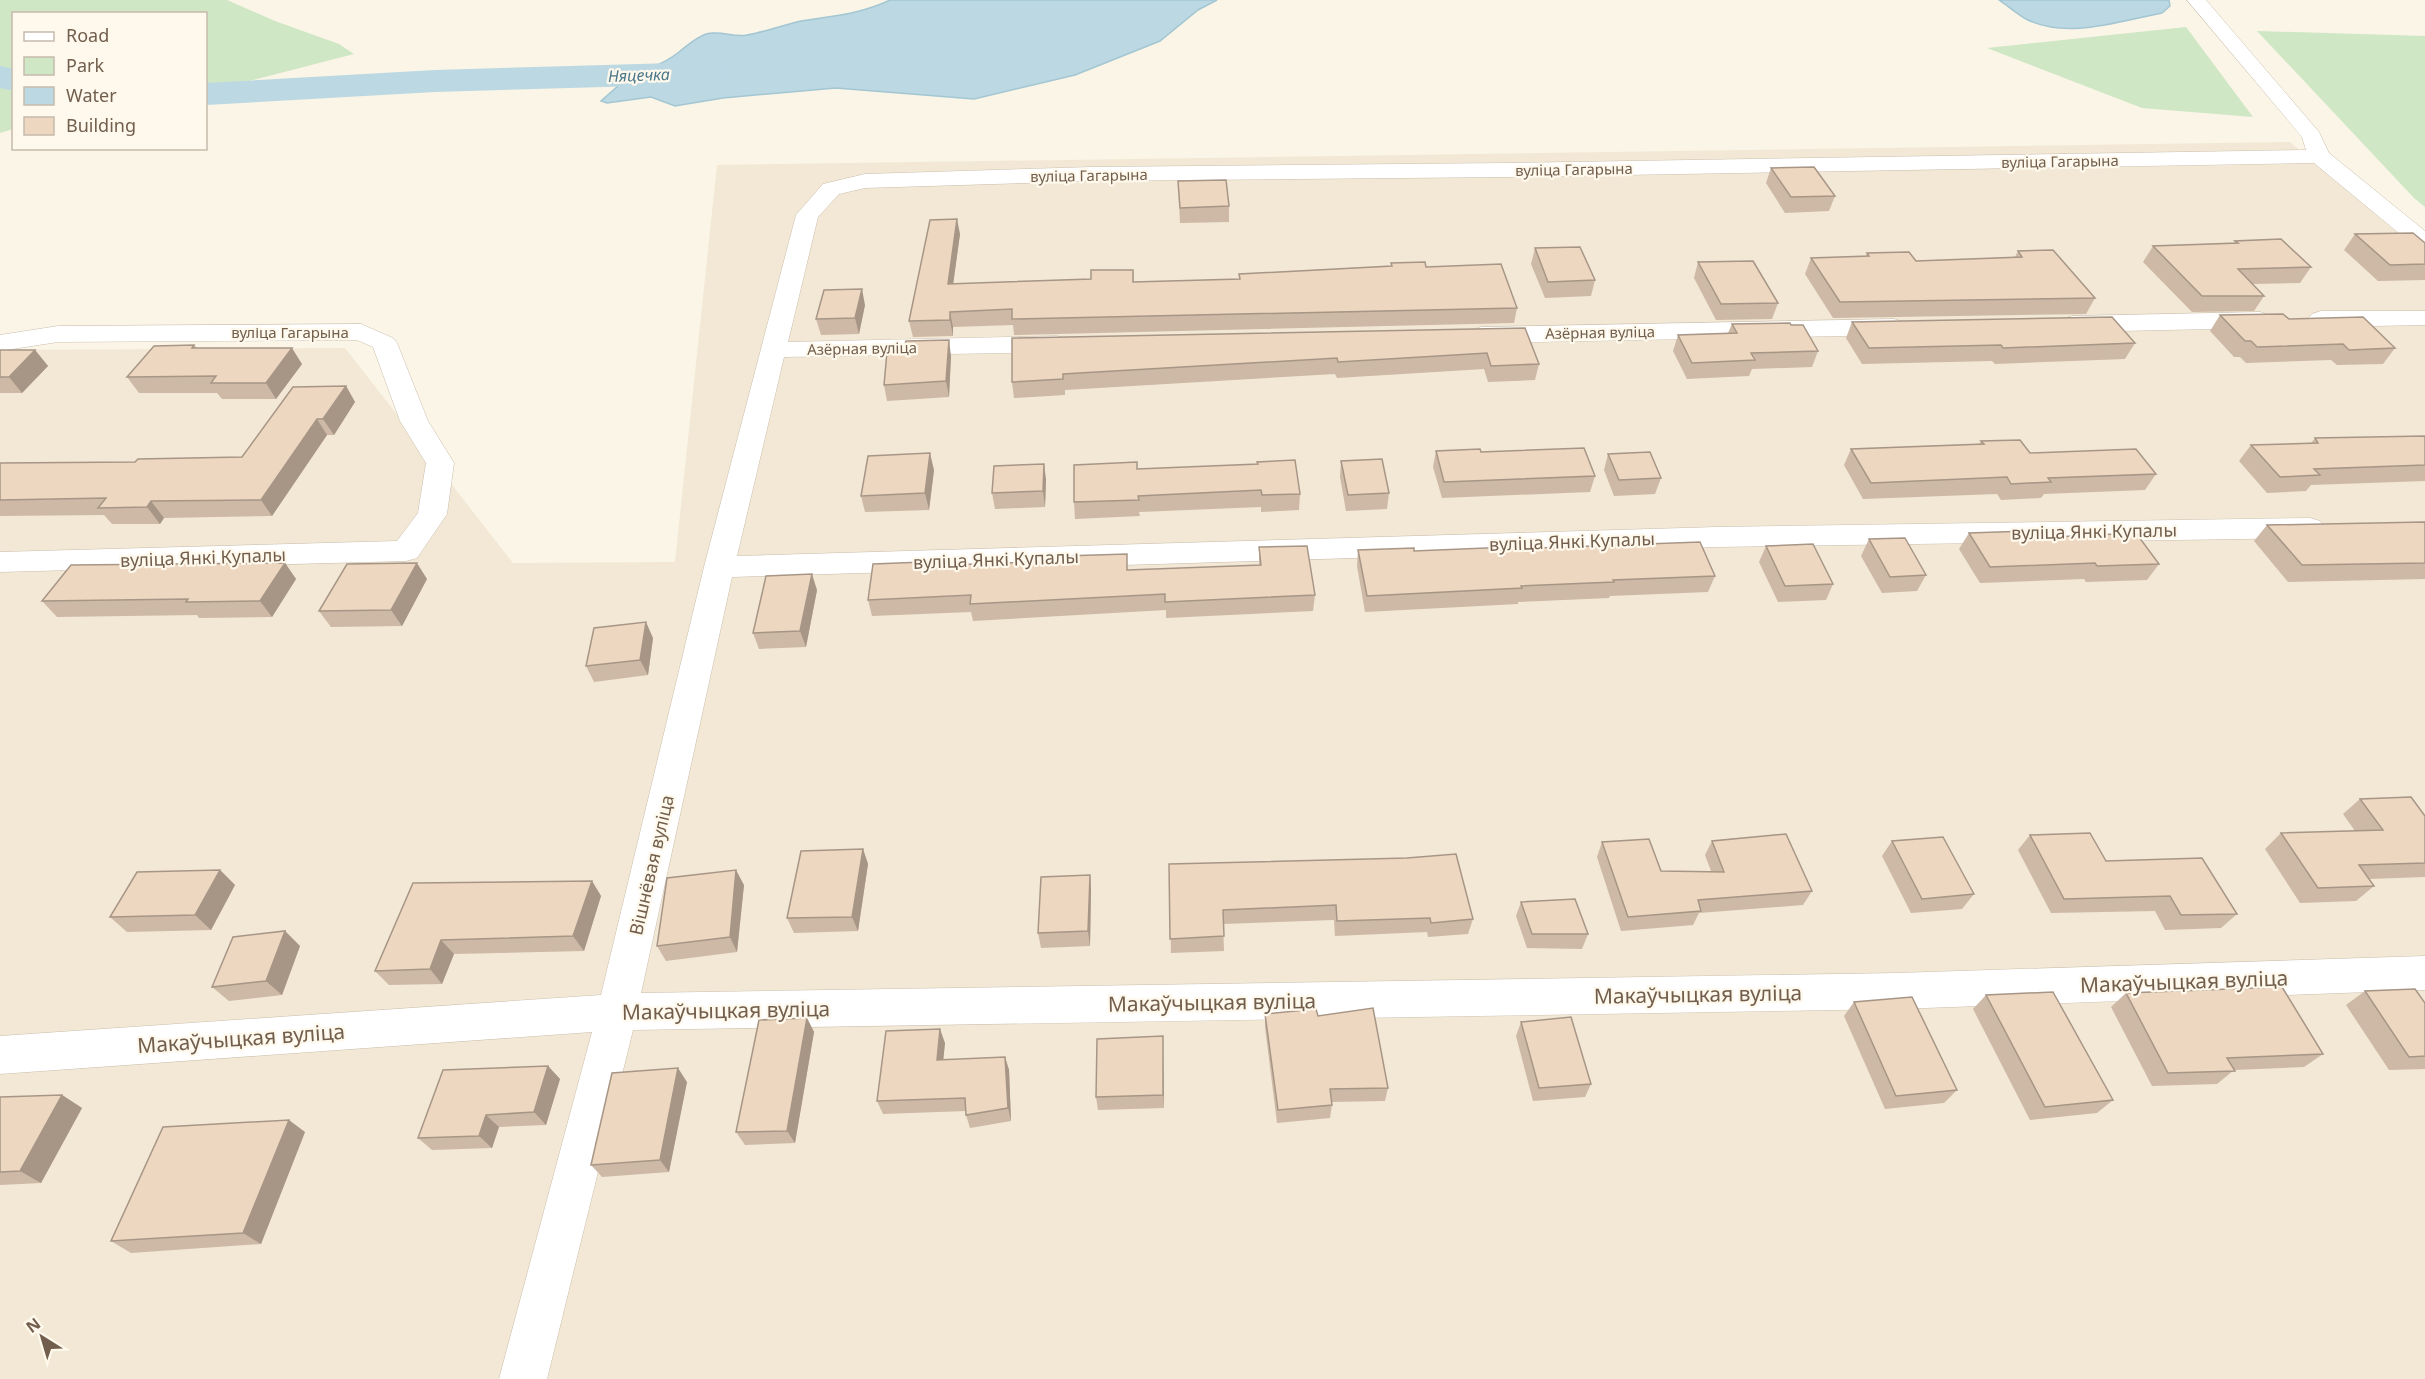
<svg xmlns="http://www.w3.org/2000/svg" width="2425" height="1379" font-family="'Noto Sans',sans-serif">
<rect width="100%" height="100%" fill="#faf5e6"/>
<!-- residential -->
<path fill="#f2e8d5" d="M2290,142L2425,256V1379H0V350L345,348L513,563L675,562L717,165Z"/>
<!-- green -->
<path fill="#cfe7c5" d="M0,0H227L275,21L339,44L354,54L206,92V14H14L13,129L0,133Z
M2186,27L2253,117L2142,108L1987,48Z
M2257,31L2425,36V207L2414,198Z"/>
<!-- water -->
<path fill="#bcd8e3" stroke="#a3c6d3" stroke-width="1.5" d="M890,0H1217L1198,10L1160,41L1075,75L974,99L836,88L723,98L675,106L651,97L607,103L601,101L627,78L624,70C647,70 661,66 679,52C688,45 695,38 706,34C721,30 733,38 747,35C765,32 783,25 801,21C832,16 861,14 890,0Z
M1999,0H2169L2170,6L2162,13C2119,21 2067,40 2026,19C2017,14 2008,6 1999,0Z"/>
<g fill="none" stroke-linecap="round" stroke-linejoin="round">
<!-- river -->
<path fill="#bcd8e3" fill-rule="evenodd" d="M709,62L722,65L727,73L722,81L709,84L435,92L206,105V83L435,70Z
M0,66L14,69V91L0,88Z"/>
<!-- street casing -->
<g stroke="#cbbead" stroke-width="1">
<path id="street" d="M2187,0H2206L2319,132L2329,153L2425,231V250L2417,248L2314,163L1506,177L1092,181L865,188L839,194L818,217L788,342L1057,336L1066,339L1070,344L1066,349L1057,352L784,357L737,556L1717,527L2310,518L2320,521L2325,528L2320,535L2310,538L1717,547L732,577L641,993L1897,973L2425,956V990L1897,1009L633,1030L547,1379H499L592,1032L0,1074V1036L601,995L704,567L796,215L823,184L865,174L1092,167L1506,163L2306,150L2302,137Z
M2321,311H2425V325L2321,327L2312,324L2308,319L2312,314Z
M2260,312L2269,315L2273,320L2269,325L2260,328L2072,332L2063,329L2059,324L2063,319L2072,316Z
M1894,319L1903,322L1907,327L1903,332L1894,335L1481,343L1472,340L1468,335L1472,330L1481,327Z
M361,324L393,338L397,343L428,421L454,463L447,514L417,558L406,561L0,572V552L397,541L418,513L426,463L400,421L373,347L357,340L58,342L0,351V335L58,326Z"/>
</g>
<!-- street -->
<use href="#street" fill="#fff" fill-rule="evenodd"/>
</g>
<!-- wall -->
<path fill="#cdb9a5" d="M1771,168L1835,196L1829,211L1785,213L1766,183Z
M1178,181L1229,206V222L1180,223Z
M960,234L953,284L1091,279L1133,270L1134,282L1239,279V274L1391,266V263L1426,267L1517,308L1514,323L1014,335L1013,325L953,327V336L913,337L909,321Z
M2355,234L2425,243V280L2378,281L2344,250Z
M2235,241L2311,267L2300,283L2253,284L2264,296L2254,311L2192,312L2143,262L2153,246L2233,244Z
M1535,248L1595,280L1591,296L1545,298L1531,264Z
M2018,251L2095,298L2086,314L1833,318L1805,274L1811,258L1865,257L1867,253L1916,261L2015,257Z
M1698,262L1778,303L1772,319L1716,320L1694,278Z
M865,305L859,334L821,335L816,319Z
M2220,315L2289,319L2395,348L2383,364L2337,365L2331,360L2246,363L2240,357H2234L2210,331Z
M1852,322L2135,343L2125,359L1995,364L1992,361L1862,364L1846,338Z
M1732,324L1791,325L1818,351L1812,367L1752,369L1749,376L1687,379L1673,351L1678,335L1728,333Z
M1525,328L1539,364L1535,380L1488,382L1484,369L1337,378L1335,374L1065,390V395L1014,398L1012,382V338Z
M194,345L197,348L302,364L276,399H222L217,393H139L127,377Z
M0,350H35L48,366L22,393H0Z
M951,356L949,397L887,401L884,385Z
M346,386L355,402L334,435H327L272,516L164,518L160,524H112L104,515L0,516V463L135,462L242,457Z
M2425,436V481L2311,485L2306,491L2267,493L2239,461L2251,445L2311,443L2315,438Z
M1981,441L2030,453L2156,474L2145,490L2044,494L2041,498L2001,500L1997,494L1863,499L1844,465L1851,449L1979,444Z
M1436,451L1481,452L1595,476L1590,492L1442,498L1433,467Z
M1608,454L1661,478L1655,494L1614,496L1604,470Z
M1341,461L1389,493L1387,509L1346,511L1340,477Z
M1044,464L1046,480L1045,507L995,509L992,493Z
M1137,469L1300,494L1299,510L1261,512V507L1139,512L1140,516L1075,519L1074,502Z
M934,470L929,510L865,512L861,496Z
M2425,522V579L2288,582L2254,541L2267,525Z
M1969,533L2032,538L2159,564L2147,580L2086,582L2084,579L1980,583L1959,549Z
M1869,539L1926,575L1917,591L1882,593L1861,556Z
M1766,546L1833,584L1826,600L1778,602L1759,562Z
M1259,547L1315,595L1313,611L1166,618V610L973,621L971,612L872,616L868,600L949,565L1128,570L1259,565Z
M1510,549L1715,576L1708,592L1610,596L1609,598L1518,602V604L1365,612L1357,566L1358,550L1414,551Z
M285,563L296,579L272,617L199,618L197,615L57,617L42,601Z
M427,579L402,626L331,627L319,611Z
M817,590L806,647L759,649L753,633Z
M653,638L648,675L594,682L586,666Z
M2360,799L2425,816V877L2369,879L2374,886L2356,901L2300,903L2265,849L2281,833L2355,831L2343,814Z
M2030,835L2106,861L2237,914L2221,928L2165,930L2155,911L2051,913L2018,850Z
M1712,841L1812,891L1803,905L1699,913L1693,925L1621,931L1597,857L1602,842L1661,871H1711L1705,855Z
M1892,841L1974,894L1962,909L1911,913L1882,856Z
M863,849L868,864L858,931L794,933L787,918Z
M1169,864L1473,919L1468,934L1428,937L1427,932L1335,936L1334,920L1223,924L1224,951L1171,953Z
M220,870L235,885L211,930L127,932L110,917Z
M1090,875L1091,890L1090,946L1041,948L1038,933Z
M592,881L601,896L584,951L454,954L442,984L389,985L375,971L413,883Z
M744,885L737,952L666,961L657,946Z
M1521,902L1588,934L1582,949L1527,948L1516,916Z
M285,931L300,946L282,995L229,1001L212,987Z
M2365,991L2425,1003V1069L2389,1070L2346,1005Z
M2126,993L2323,1054L2304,1067L2234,1070L2217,1084L2152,1086L2111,1007Z
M1986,995L2113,1100L2097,1113L2030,1120L1973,1009Z
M1854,1002L1957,1090L1944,1103L1885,1109L1844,1016Z
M1265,1014L1318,1016L1388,1088L1385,1101L1332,1102V1105L1330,1118L1277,1123L1265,1027Z
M807,1018L814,1032L795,1143L745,1145L736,1132Z
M1521,1022L1591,1084L1585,1097L1533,1101L1516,1036Z
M945,1043L943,1060L1005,1057L1009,1070L1011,1121L970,1128L966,1115V1111L883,1114L877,1101Z
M1163,1050L1164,1108L1098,1110L1096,1097Z
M548,1066L560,1079L546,1125L499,1127L492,1148L432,1150L418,1138Z
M687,1082L669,1172L602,1177L591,1165Z
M62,1095L82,1108L41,1183L0,1185V1097Z
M305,1132L261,1244L131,1253L111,1241Z"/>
<!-- shaded-wall -->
<path fill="#a79686" d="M957,219L960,234L951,300L948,284Z
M862,289L865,305L859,334L855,318Z
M950,312L953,327V336L950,320Z
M949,340L951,356L949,397L946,381Z
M292,348L302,364L276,399L266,383Z
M35,350L48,366L22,393L9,377Z
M346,386L355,402L334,435L323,419Z
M317,419L327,435L272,516L261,500Z
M930,453L934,470L929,510L925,493Z
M1044,464L1046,480L1045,507L1043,491Z
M151,501L164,518L160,524L147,507Z
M285,563L296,579L272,617L260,601Z
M417,563L427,579L402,626L391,610Z
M812,574L817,590L806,647L800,631Z
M646,622L653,638L648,675L640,660Z
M863,849L868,864L858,931L852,917Z
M220,870L235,885L211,930L195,915Z
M736,870L744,885L737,952L730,937Z
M1090,875L1091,890L1090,946L1088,931Z
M592,881L601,896L584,951L573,936Z
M285,931L300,946L282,995L266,981Z
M441,940L454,954L442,984L430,969Z
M807,1018L814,1032L795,1143L787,1131Z
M940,1029L945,1043L942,1073L937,1060Z
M1163,1036V1050L1164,1108L1163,1095Z
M1005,1057L1009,1070L1011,1121L1008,1108Z
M548,1066L560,1079L546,1125L534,1112Z
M678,1068L687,1082L669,1172L660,1160Z
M62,1095L82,1108L41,1183L20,1171Z
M486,1115L499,1127L492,1148L479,1136Z
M289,1120L305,1132L261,1244L243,1233Z"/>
<!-- building -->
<path fill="#eed7c0" stroke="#a79686" stroke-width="1.5" d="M1814,167L1835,196L1791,197L1771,168Z
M1226,180L1229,206L1180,208L1178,181Z
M957,219L948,284L1091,279V270H1133V282L1240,279L1239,274L1392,266L1391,263L1425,262L1426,267L1501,264L1517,308L1012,319V309L950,312V320L909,321L930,220Z
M2413,233L2425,243V264L2390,265L2355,234Z
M2281,239L2311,267L2238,269L2264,296H2202L2153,246L2238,243L2235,241Z
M1580,247L1595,280L1548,282L1535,248Z
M2053,250L2095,298L1840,302L1811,258L1869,256L1867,253L1909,252L1916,261L2022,257L2018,251Z
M1753,261L1778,303L1721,304L1698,262Z
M862,289L855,318L816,319L824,290Z
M2283,314L2289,319L2363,317L2395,348L2349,350L2343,344L2257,347L2251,341H2245L2220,315Z
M2112,317L2135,343L2003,348L2001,345L1869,348L1852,322Z
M1790,323L1791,325H1803L1818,351L1751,353L1755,360L1692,363L1678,335L1737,333L1732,324Z
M1525,328L1539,364L1491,366L1487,353L1338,362L1337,358L1063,374V379L1012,382V338Z
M949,340L946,381L884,385L887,352L903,351L906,341Z
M194,345L192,348H292L266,383H211L216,376L127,377L154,346Z
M0,350H35L9,377H0Z
M346,386L323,419H317L261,500L151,501L147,507L98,508L106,498L0,500V463L135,462L138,459L242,457L293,387Z
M2425,436V465L2314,469L2320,475L2280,477L2251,445L2318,443L2315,438Z
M2020,440L2030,453L2136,449L2156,474L2048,478L2051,482L2011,484L2007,477L1871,483L1851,449L1984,444L1981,441Z
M1584,448L1595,476L1444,482L1436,451L1480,449L1481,452Z
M1650,452L1661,478L1619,480L1608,454Z
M930,453L925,493L861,496L868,456Z
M1382,459L1389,493L1348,495L1341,461Z
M1295,460L1300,494L1262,495L1261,490L1138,496L1139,500L1074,502V465L1137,462V469L1258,464L1257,462Z
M1044,464L1043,491L992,493L994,466Z
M2425,522V563L2302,565L2267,525Z
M2028,531L2032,538L2136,533L2159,564L2097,566L2095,563L1990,567L1969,533Z
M1905,538L1926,575L1890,577L1869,539Z
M1700,542L1715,576L1613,580L1614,582L1521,586L1522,588L1367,596L1358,550L1414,548V551L1510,547V549Z
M1813,544L1833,584L1785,586L1766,546Z
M1307,546L1315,595L1165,602V594L970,604L971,595L868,600L873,564L948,561V565L1063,561V556L1127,554V570L1261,565L1259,547Z
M285,563L260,601L186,602L188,599L42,601L71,565Z
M417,563L391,610L319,611L347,564Z
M812,574L800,631L753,633L766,576Z
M646,622L640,660L586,666L594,628Z
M2411,797L2425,816V863L2359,865L2374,886L2318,888L2281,833L2383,830L2360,799Z
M2090,833L2106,861L2202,858L2237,914L2181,915L2170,896L2064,899L2030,835Z
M1786,834L1812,891L1698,900L1701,911L1628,917L1602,842L1649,839L1661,871L1724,872L1712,841Z
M1943,837L1974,894L1922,899L1892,841Z
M863,849L852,917L787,918L801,851Z
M1456,854L1473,919L1431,923L1430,918L1337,921L1336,905L1223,910L1224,936L1170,939L1169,864L1407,858Z
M220,870L195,915L110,917L137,872Z
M736,870L730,937L657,946L667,878Z
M1090,875L1088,931L1038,933L1041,877Z
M592,881L573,936L441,940L430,969L375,971L413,883Z
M1575,899L1588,934H1532L1521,902Z
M285,931L266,981L212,987L233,937Z
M2282,987L2323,1054L2227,1058L2235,1071L2168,1073L2126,993Z
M2415,989L2425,1003V1056L2409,1057L2365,991Z
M2053,992L2113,1100L2045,1107L1986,995Z
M1912,997L1957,1090L1896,1096L1854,1002Z
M1373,1008L1388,1088L1330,1089L1332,1105L1278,1110L1265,1014L1316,1009L1318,1016Z
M1571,1017L1591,1084L1539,1088L1521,1022Z
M807,1018L787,1131L736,1132L759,1020Z
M940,1029L937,1060L1005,1057L1008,1108L966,1115L965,1098L877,1101L886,1031Z
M1163,1036V1095L1096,1097L1097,1039Z
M548,1066L534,1112L486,1115L479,1136L418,1138L443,1070Z
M678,1068L660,1160L591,1165L612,1073Z
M62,1095L20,1171L0,1172V1097Z
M289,1120L243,1233L111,1241L163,1127Z"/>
<g text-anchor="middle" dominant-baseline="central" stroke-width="4.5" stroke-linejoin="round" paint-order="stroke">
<!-- far-street labels -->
<g font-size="15" fill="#725e4d" stroke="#fef9ec">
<text transform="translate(2060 161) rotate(-1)">вуліца Гагарына</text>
<text transform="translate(1574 169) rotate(-1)">вуліца Гагарына</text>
<text transform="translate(1089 175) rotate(-1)">вуліца Гагарына</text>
<text x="290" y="332">вуліца Гагарына</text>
<text transform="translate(1600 332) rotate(-1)">Азёрная вуліца</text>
<text transform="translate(862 348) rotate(-1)">Азёрная вуліца</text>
</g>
<!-- far-water labels -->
<g font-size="16" font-style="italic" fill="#4c788a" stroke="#fef9ec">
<text transform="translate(639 75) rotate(-2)">Няцечка</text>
</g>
<!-- street labels -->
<g font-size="18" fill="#725e4d" stroke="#fef9ec">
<text transform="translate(2094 531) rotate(-1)">вуліца Янкі Купалы</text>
<text transform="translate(1572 541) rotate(-2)">вуліца Янкі Купалы</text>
<text transform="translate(203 557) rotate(-2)">вуліца Янкі Купалы</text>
<text transform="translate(996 559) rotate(-2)">вуліца Янкі Купалы</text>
<text transform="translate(651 865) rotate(-77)">Вішнёвая вуліца</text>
</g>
<!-- near-street labels -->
<g font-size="21" fill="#725e4d" stroke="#fef9ec">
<text transform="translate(2184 981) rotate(-2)">Макаўчыцкая вуліца</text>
<text transform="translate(1698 994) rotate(-1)">Макаўчыцкая вуліца</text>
<text transform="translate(1212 1002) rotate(-1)">Макаўчыцкая вуліца</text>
<text transform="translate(726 1010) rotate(-1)">Макаўчыцкая вуліца</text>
<text transform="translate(241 1038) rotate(-4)">Макаўчыцкая вуліца</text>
</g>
</g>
<!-- legend -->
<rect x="12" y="12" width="195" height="138" fill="#fef9ec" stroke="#c6bbac" stroke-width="1.5"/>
<rect x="24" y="32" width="30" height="9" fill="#ffffff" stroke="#c6bbac" stroke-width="1.5"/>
<text x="66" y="42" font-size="18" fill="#725e4d">Road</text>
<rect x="24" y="57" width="30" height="18" fill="#cfe7c5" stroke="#c6bbac" stroke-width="1.5"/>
<text x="66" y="72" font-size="18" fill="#725e4d">Park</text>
<rect x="24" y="87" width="30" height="18" fill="#bcd8e3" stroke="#c6bbac" stroke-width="1.5"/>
<text x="66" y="102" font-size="18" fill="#725e4d">Water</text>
<rect x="24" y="117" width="30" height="18" fill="#eed7c0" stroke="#c6bbac" stroke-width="1.5"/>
<text x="66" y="132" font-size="18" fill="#725e4d">Building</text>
<!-- north arrow -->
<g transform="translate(42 1337) rotate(323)" stroke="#fef9ec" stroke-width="4.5" paint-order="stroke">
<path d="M0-4.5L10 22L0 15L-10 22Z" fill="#725e4d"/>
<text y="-9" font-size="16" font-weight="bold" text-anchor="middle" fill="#725e4d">N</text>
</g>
</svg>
